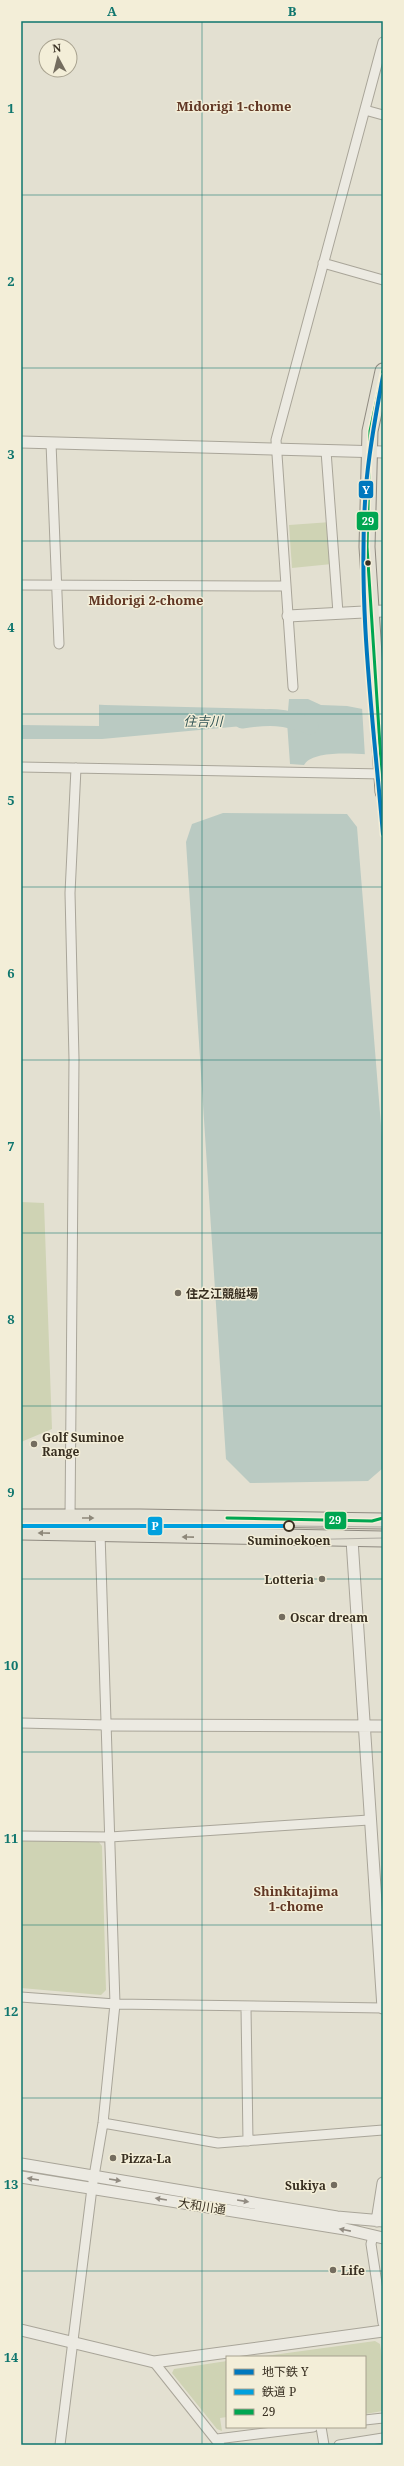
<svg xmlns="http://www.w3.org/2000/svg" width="404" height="2466" font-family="'Noto Serif','Noto Sans JP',serif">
<rect width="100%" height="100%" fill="#e3e0d1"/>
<!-- green -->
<path fill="#cfd3b4" d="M331,522L332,564L292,568L289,525Z
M21,1202L44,1203L52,1429L21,1442Z
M21,1840L98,1841L102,1846L106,1990L101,1995L21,1988Z
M375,2341L380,2344L383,2363V2411L365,2414V2357H258Z
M227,2361V2417L220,2418L222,2431L217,2429L172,2373L174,2369Z"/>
<!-- water -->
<path fill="#bacac2" d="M289,699H308L321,705L347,706L383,713V755C365,755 314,748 304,765L290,764L287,722Z
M21,700L105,705L265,709V724L102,739H21Z
M223,813L347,814L357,827L383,1150V1468L368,1481L250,1483L226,1459L186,842L192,824Z"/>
<!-- pier -->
<path fill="#e3e0d1" d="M21,698L99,703V726L21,725Z
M362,707L383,711V757H365Z"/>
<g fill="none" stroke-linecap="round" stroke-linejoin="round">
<!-- river -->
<path stroke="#bacac2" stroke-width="17" d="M242,720C269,716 284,716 310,726"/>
<!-- minor casing -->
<g stroke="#a9a599" stroke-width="11">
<path id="minor" d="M365,110L383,115
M323,263L383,280
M51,443L59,644
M326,451L338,613
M21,585L286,586
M293,687L276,440L383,42
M21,767L383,774
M70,1518L74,1059L70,893L76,768
M21,1723L105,1725
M21,1836L110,1837L369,1820
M21,1997L115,2004L383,2008
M246,2008L248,2141
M103,2123L218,2143L383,2130
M373,2236L371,2244L383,2323
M154,2362L220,2445
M365,2420L383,2418
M321,2427L324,2445
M217,2439L313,2427
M60,2445L92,2188L103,2123L115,2004L100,1533
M339,2445L383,2438"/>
</g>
<!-- tertiary casing -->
<g stroke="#a9a599" stroke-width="13">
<path id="tertiary" d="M21,442L383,452
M288,616L383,611
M352,1540L383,2008
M105,1725L383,1726
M21,2164L337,2217L383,2221
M21,2177L345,2229L383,2238
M377,2221L383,2183
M21,2330L154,2362L383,2331"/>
</g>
<!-- primary casing -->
<g stroke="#8f8a80" stroke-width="17">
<path id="primary" d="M383,371L370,431L367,547L383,792
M21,1517H140L383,1521
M21,1532L383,1539"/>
</g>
<!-- minor -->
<use href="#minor" stroke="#eceae2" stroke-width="9"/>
<!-- tertiary -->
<use href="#tertiary" stroke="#eceae2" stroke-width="11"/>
<!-- primary -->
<use href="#primary" stroke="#e4e1d4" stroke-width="15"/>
<!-- tram -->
<path stroke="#adaaa1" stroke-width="1" d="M289,1526L383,1527
M288,1540L383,1538"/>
<!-- bus-1 casing -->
<g stroke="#f3eed8" stroke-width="6">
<path id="bus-1" d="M383,371L370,431L367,547L383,792
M227,1518L372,1521L383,1518"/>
</g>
<!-- bus-1 -->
<use href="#bus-1" stroke="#00a651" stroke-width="3"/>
<!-- rail-1 casing -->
<g stroke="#f3eed8" stroke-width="7">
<path id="rail-1" d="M21,1526H289"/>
</g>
<!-- rail-1 -->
<use href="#rail-1" stroke="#00a0de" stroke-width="4"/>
<!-- metro-1 casing -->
<g stroke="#f3eed8" stroke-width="7">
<path id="metro-1" d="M383,376C376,413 369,449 366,487C357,602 373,719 383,834"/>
</g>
<!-- metro-1 -->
<use href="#metro-1" stroke="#0078be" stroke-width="4"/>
</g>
<!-- one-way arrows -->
<defs><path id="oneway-solid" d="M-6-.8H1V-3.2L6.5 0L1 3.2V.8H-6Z"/></defs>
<g fill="#8e887a">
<use href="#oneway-solid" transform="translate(88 1518)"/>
<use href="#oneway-solid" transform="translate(44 1533) rotate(-179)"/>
<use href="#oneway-solid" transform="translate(188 1537) rotate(-179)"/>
</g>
<g fill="#928c82">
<use href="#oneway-solid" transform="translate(33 2179) rotate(-171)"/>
<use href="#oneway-solid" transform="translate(115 2180) rotate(9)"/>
<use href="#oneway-solid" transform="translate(161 2199) rotate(-171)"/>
<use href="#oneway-solid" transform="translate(243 2201) rotate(9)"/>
<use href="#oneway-solid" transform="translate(345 2230) rotate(-169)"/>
</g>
<!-- grid -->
<path fill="none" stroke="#0f766e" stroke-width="1" stroke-opacity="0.55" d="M202,21V2445M21,195H383M21,368H383M21,541H383M21,714H383M21,887H383M21,1060H383M21,1233H383M21,1406H383M21,1579H383M21,1752H383M21,1925H383M21,2098H383M21,2271H383"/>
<!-- markers -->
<circle fill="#382f21" stroke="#f3eed8" stroke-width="1.5" cx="368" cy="563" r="3.5"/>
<g fill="#746d5f" stroke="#f3eed8" stroke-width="1.5">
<circle cx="178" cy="1293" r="4"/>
<circle cx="34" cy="1444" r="4"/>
<circle cx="322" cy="1579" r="4"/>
<circle cx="282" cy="1617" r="4"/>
<circle cx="113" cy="2158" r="4"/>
<circle cx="334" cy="2185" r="4"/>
<circle cx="333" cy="2270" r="4"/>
</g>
<circle fill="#f3eed8" stroke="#382f21" stroke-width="2" cx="289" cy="1526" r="5"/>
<g text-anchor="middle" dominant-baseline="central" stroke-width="3" stroke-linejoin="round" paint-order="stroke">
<!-- poi labels -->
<g font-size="12" font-weight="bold" fill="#382f21" stroke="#f3eed8" text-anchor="start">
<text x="186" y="1293">住之江競艇場</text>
<text x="42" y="1437">Golf Suminoe<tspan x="42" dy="14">Range</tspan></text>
<text x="314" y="1579" text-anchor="end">Lotteria</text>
<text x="290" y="1617">Oscar dream</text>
<text x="121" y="2158">Pizza-La</text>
<text x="326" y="2185" text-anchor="end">Sukiya</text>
<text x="341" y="2270">Life</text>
</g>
<!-- stop labels -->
<g font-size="12" font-weight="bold" fill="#382f21" stroke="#f3eed8">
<text x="289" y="1540">Suminoekoen</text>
</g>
<!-- street labels -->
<g font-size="12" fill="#382f21" stroke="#f3eed8">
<text transform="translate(202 2206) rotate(9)">大和川通</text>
</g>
<!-- neighbourhood labels -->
<g font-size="13" font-weight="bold" fill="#613724" stroke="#f3eed8">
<text x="234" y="106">Midorigi 1-chome</text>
<text x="146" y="600">Midorigi 2-chome</text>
<text x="296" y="1891">Shinkitajima<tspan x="296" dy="15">1-chome</tspan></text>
</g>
<!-- water labels -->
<g font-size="13" font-style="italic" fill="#325556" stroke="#f3eed8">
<text x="203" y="721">住吉川</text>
</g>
</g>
<g stroke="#f3eed8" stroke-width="1.5">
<rect x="358" y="480" width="16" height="19" rx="4" fill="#0078be"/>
<rect x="356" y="511" width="23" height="20" rx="4" fill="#00a651"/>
<rect x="324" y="1511" width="23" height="19" rx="4" fill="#00a651"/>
<rect x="147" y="1516" width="16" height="20" rx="4" fill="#00a0de"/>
</g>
<g font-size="11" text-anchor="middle" font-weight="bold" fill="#fff">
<text x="366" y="494">Y</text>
<text x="368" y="525">29</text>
<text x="335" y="1524">29</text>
<text x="155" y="1530">P</text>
</g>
<!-- border -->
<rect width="404" height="2466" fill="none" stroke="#f3eed8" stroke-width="44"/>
<!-- legend -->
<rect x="226" y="2356" width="140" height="72" fill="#f3eed8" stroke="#a8a28f"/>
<rect x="234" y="2369" width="20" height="6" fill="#0078be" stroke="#a8a28f"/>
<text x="262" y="2376" font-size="12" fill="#382f21">地下鉄 Y</text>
<rect x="234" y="2389" width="20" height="6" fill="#00a0de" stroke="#a8a28f"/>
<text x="262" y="2396" font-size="12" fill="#382f21">鉄道 P</text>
<rect x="234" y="2409" width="20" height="6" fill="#00a651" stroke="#a8a28f"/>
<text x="262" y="2416" font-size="12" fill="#382f21">29</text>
<!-- north arrow -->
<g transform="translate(58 58) rotate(353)"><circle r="19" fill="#f3eed8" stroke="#a8a28f"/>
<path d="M0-3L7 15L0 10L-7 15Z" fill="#746d5f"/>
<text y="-6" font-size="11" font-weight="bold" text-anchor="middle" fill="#382f21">N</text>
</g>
<rect x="22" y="22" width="360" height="2422" fill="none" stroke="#0f766e" stroke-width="1.5"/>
<g font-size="13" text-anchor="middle" font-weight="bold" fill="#0f766e">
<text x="112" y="16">A</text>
<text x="292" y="16">B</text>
<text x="11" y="113">1</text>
<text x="11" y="286">2</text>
<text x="11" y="459">3</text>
<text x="11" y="632">4</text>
<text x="11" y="805">5</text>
<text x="11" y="978">6</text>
<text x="11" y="1151">7</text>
<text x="11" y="1324">8</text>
<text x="11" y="1497">9</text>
<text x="11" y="1670">10</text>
<text x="11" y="1843">11</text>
<text x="11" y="2016">12</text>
<text x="11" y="2189">13</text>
<text x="11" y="2362">14</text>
</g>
</svg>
